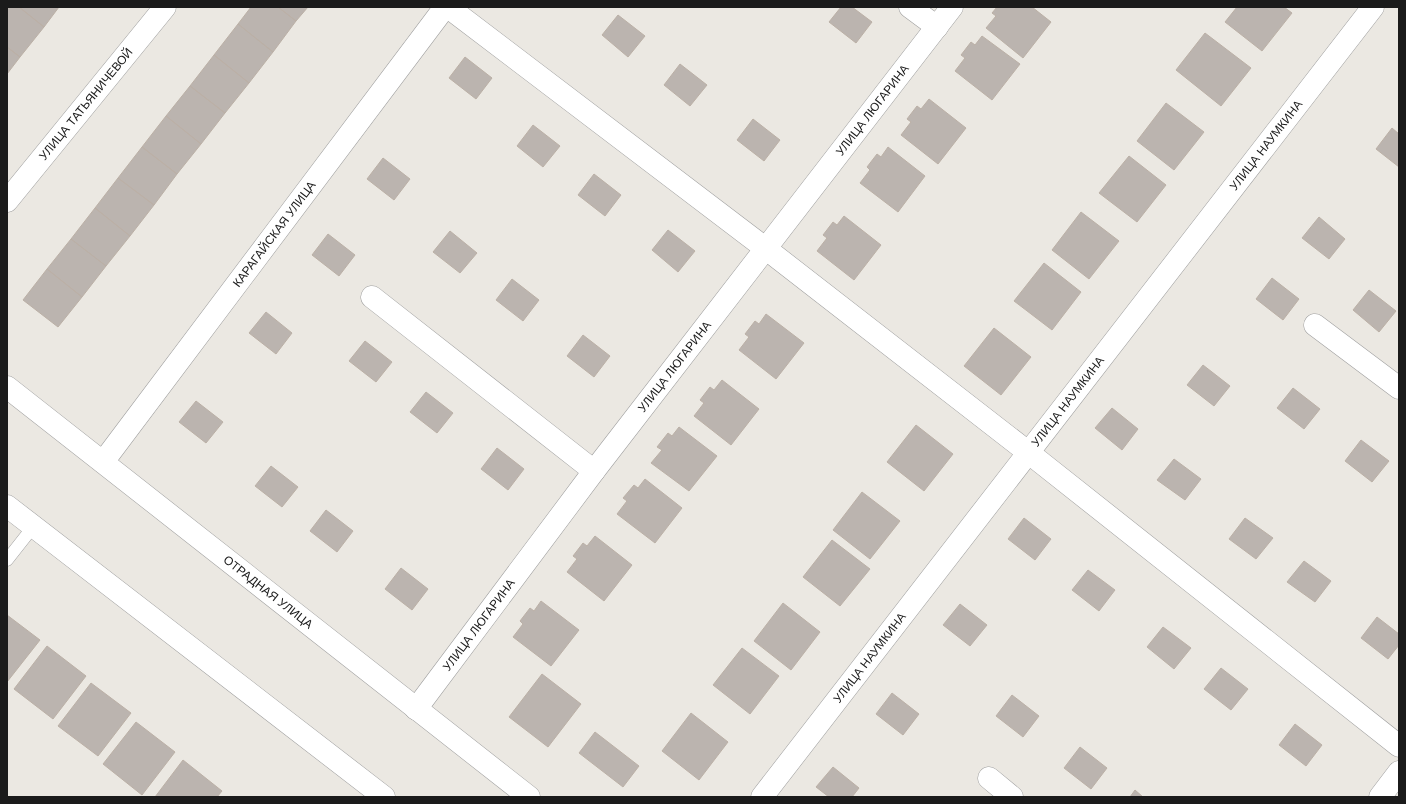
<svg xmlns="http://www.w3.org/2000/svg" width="1406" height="804" font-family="Arial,sans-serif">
<rect width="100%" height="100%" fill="#ebe8e2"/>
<!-- building -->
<path fill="#bbb4af" stroke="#bbb0a6" d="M7,7H19L44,27L20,57L7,47Z
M19,7H59L44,27Z
M251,7H278L296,21L273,52L238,24Z
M278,7H308L296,21Z
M841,7H852L872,22L856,43L829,22Z
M997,7H1032L1051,22L1023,58L986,28L996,16L992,13Z
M1237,7H1284L1292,13L1262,51L1225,22Z
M618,15L645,36L628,57L602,35Z
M238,24L273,52L249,83L214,55Z
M1205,33L1251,68L1221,106L1176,70Z
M982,36L1020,64L992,100L955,71L965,58L961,55L971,42L975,45Z
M7,47L20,57L7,74Z
M214,55L249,83L225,113L190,86Z
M465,57L492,78L476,99L449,78Z
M680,64L707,85L690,106L664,85Z
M190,86L225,113L201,144L166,116Z
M929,99L966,128L938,164L901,135L911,122L907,119L917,106L921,109Z
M1166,103L1204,132L1174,170L1137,141Z
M166,116L201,144L177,174L142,147Z
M753,119L780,140L764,161L737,140Z
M533,125L560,146L543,167L517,146Z
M1392,128L1399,134V167L1376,149Z
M142,147L177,174L154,205L118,178Z
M888,147L925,176L898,212L860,183L870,170L867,167L877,154L881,157Z
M1129,156L1166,185L1137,222L1099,193Z
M383,158L410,179L394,200L367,179Z
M594,174L621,195L605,216L578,195Z
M118,178L154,205L130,236L95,208Z
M95,208L130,236L106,266L71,239Z
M1081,212L1119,241L1089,279L1052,250Z
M844,216L881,245L854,280L817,251L827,238L823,235L833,222L837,225Z
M1319,217L1345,239L1329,259L1302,238Z
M668,230L695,251L678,272L652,250Z
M450,231L477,253L460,273L433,252Z
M328,234L355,255L339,276L312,255Z
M71,239L106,266L82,297L47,269Z
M1044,263L1081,292L1052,330L1014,301Z
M47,269L82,297L58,327L23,300Z
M1272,278L1299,299L1283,320L1256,299Z
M512,279L539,300L523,321L496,300Z
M1369,290L1396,311L1379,332L1353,310Z
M266,312L292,333L276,354L249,333Z
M766,314L804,343L776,379L739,350L749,337L745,334L755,321L759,324Z
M994,328L1031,357L1001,395L964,366Z
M583,335L610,356L594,377L567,356Z
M365,341L392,362L376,382L349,361Z
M1203,365L1230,386L1214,406L1187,385Z
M722,380L759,409L731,445L694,416L704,403L700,400L710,387L714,390Z
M1293,388L1320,409L1304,429L1277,408Z
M426,392L453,413L437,433L410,412Z
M196,401L223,422L206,443L179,422Z
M1112,408L1138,429L1122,450L1095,428Z
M916,425L953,454L924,491L887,462Z
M679,427L717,456L689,491L651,463L662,450L657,447L668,433L672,436Z
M1361,440L1389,461L1372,482L1345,461Z
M497,448L524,469L508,490L481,469Z
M1174,459L1201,479L1185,500L1157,480Z
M271,466L298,487L282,507L255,486Z
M645,479L682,508L655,543L617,514L627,501L623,498L634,485L638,488Z
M862,492L900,521L870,559L833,530Z
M326,510L353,531L337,552L310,531Z
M1024,518L1051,539L1035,560L1008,539Z
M1245,518L1273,538L1256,559L1229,539Z
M595,536L632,565L604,601L567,572L577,559L573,556L583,543L587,546Z
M832,540L870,569L840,606L803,577Z
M1304,561L1331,581L1315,602L1287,582Z
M401,568L428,589L412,610L385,589Z
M1088,570L1115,590L1099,611L1072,590Z
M541,601L579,630L551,666L513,637L523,624L520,621L530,608L534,611Z
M783,603L820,632L791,670L754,641Z
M960,604L987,625L970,646L943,625Z
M7,615L40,640L7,682Z
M1377,617L1399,634V645L1388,659L1361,638Z
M1163,627L1191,648L1174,669L1147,647Z
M47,646L86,676L53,719L14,689Z
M742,648L779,676L750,714L713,685Z
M1221,668L1248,689L1231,710L1204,689Z
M542,674L581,704L548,747L509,717Z
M91,683L131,713L98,756L58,726Z
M892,693L919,714L903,735L876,714Z
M1012,695L1039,716L1023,737L996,716Z
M691,713L728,742L699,780L662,751Z
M136,722L175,752L142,795L103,764Z
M1295,724L1322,745L1306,766L1279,745Z
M595,732L639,766L623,787L579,753Z
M1080,747L1107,768L1091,789L1064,768Z
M183,760L222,791L217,797H155Z
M833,767L859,788L852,797H829L816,787Z
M1135,790L1143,797H1130Z"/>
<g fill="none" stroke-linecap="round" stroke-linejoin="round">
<!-- service casing -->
<g stroke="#9f9f9f" stroke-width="13">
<path id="service" d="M7,560L33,527"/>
</g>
<!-- minor casing -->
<g stroke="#9f9f9f" stroke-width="23">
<g id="minor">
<path d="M448,7L765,248L1029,453L1399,746"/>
<path d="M910,7L937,27"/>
<path d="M372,297L594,471"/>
<path d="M1315,325L1399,388"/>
<path id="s1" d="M7,387L529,797"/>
<path id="s2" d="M103,462L445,7"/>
<path d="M7,506L384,797"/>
<path id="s3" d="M416,709L594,471L952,7"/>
<path d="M989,778L1012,797"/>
<path id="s4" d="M762,797L1373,7"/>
<path d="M1380,797L1399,772"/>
</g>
</g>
<!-- tertiary casing -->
<g stroke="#9f9f9f" stroke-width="23">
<g id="tertiary">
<path id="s5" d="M7,201L165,7"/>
</g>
</g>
<!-- service -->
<use href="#service" stroke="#fff" stroke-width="12"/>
<!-- minor -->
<use href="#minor" stroke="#fff" stroke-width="22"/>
<!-- tertiary -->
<use href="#tertiary" stroke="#fff" stroke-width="22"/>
</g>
<g text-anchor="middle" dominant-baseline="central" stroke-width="3" stroke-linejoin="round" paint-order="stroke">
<!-- street labels -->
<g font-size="12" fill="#1b1b1b" stroke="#fff">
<text stroke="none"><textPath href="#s5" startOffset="125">УЛИЦА ТАТЬЯНИЧЕВОЙ</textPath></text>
<text stroke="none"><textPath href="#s3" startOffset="753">УЛИЦА ЛЮГАРИНА</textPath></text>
<text stroke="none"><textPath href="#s4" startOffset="824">УЛИЦА НАУМКИНА</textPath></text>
<text stroke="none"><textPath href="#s2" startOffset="285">КАРАГАЙСКАЯ УЛИЦА</textPath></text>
<text stroke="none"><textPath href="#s3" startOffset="429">УЛИЦА ЛЮГАРИНА</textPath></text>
<text stroke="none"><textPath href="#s4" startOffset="500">УЛИЦА НАУМКИНА</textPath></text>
<text stroke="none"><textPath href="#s1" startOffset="332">ОТРАДНАЯ УЛИЦА</textPath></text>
<text stroke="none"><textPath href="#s3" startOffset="105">УЛИЦА ЛЮГАРИНА</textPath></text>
<text stroke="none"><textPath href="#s4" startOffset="176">УЛИЦА НАУМКИНА</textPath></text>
</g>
</g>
<!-- border -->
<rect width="1406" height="804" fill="none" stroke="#1b1b1b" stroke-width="16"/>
</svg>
